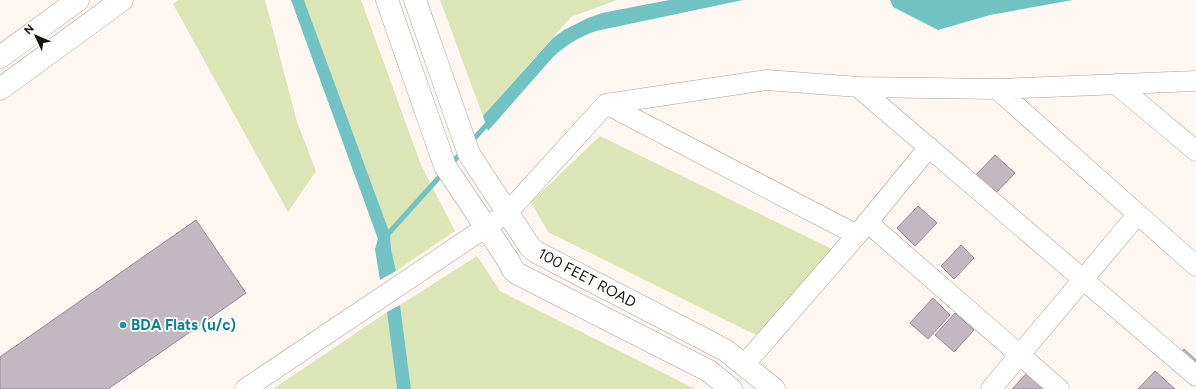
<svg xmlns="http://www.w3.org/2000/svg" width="1196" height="389" font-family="Figtree,sans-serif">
<rect width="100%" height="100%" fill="#fef7f1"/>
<!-- green -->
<path fill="#dbe5b6" d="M178,0H265L297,122L316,171L288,212L173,4Z
M304,0H361L421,165L455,231L396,271L391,249L390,234Z
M440,0H617L571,17L483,116Z
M600,136L832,249L756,335L548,232L531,202Z
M477,256L500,291L695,389H411L400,305Z
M387,312L397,389H273Z"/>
<!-- water -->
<path fill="#70c2c3" d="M291,0H304L390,234L391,249L396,271L380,280L375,249L378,239Z
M669,0H743L596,31C579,37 566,45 553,57L488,131L483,116L553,38L564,30L588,18L602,13Z
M890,0H1073L990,15L938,30L893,7Z
M400,305L411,389H397L387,312Z"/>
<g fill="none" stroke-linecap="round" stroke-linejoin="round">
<!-- stream -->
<path stroke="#70c2c3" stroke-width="5" d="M471,142L490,121
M450,165L462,152
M387,235L443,173"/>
</g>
<!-- building -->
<path fill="#c3b8c2" stroke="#948992" d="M995,155L1015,173L992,197L972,179Z
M918,206L937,223L915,246L897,228Z
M196,220L246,293L108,389H0V357Z
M961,245L974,258L954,279L941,266Z
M933,298L950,315L928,339L910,323Z
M955,313L974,330L954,352L935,335Z
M1184,349L1196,360V364L1177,357Z
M1029,371L1048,389H1012Z
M1155,371L1175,389H1138Z"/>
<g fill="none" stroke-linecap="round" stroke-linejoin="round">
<!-- minor casing -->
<g stroke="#aa9f96" stroke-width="21">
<path id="minor" d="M1116,84L1196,151
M858,87L1196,376
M997,89L1196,266
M606,104L857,235
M867,222L1059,389
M744,365L857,235L929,147
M245,389L507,213L606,104L767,80L858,87L997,89L1196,81
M991,389L1138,214"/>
</g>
<!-- secondary casing -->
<g stroke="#aa9f96" stroke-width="23">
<path id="secondary" d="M387,0L445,166L508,260L513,270L518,274L709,371L731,389
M415,0L469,154L530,247L536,252L725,350L774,389
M0,57L78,0
M0,89L122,0"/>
</g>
<!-- minor -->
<use href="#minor" stroke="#fff" stroke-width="20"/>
<!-- secondary -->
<use href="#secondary" stroke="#fff" stroke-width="22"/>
</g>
<!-- markers -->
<circle fill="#0f9aa8" stroke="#fff" stroke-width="1.5" cx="123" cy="325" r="4"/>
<g text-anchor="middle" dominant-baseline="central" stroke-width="3.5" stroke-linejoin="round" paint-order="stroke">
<!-- street labels -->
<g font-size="15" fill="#17130f" stroke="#fff">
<text transform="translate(587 278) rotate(28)">100 FEET ROAD</text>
</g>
<!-- culture labels -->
<g font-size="15" font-weight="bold" fill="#0d838f" stroke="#fff" text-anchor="start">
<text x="131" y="325">BDA Flats (u/c)</text>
</g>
</g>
<!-- north arrow -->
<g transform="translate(36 36) rotate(314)" stroke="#ffffff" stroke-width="3" paint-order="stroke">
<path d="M0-3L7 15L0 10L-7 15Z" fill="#17130f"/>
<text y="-6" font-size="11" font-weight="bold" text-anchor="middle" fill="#17130f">N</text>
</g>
</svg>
